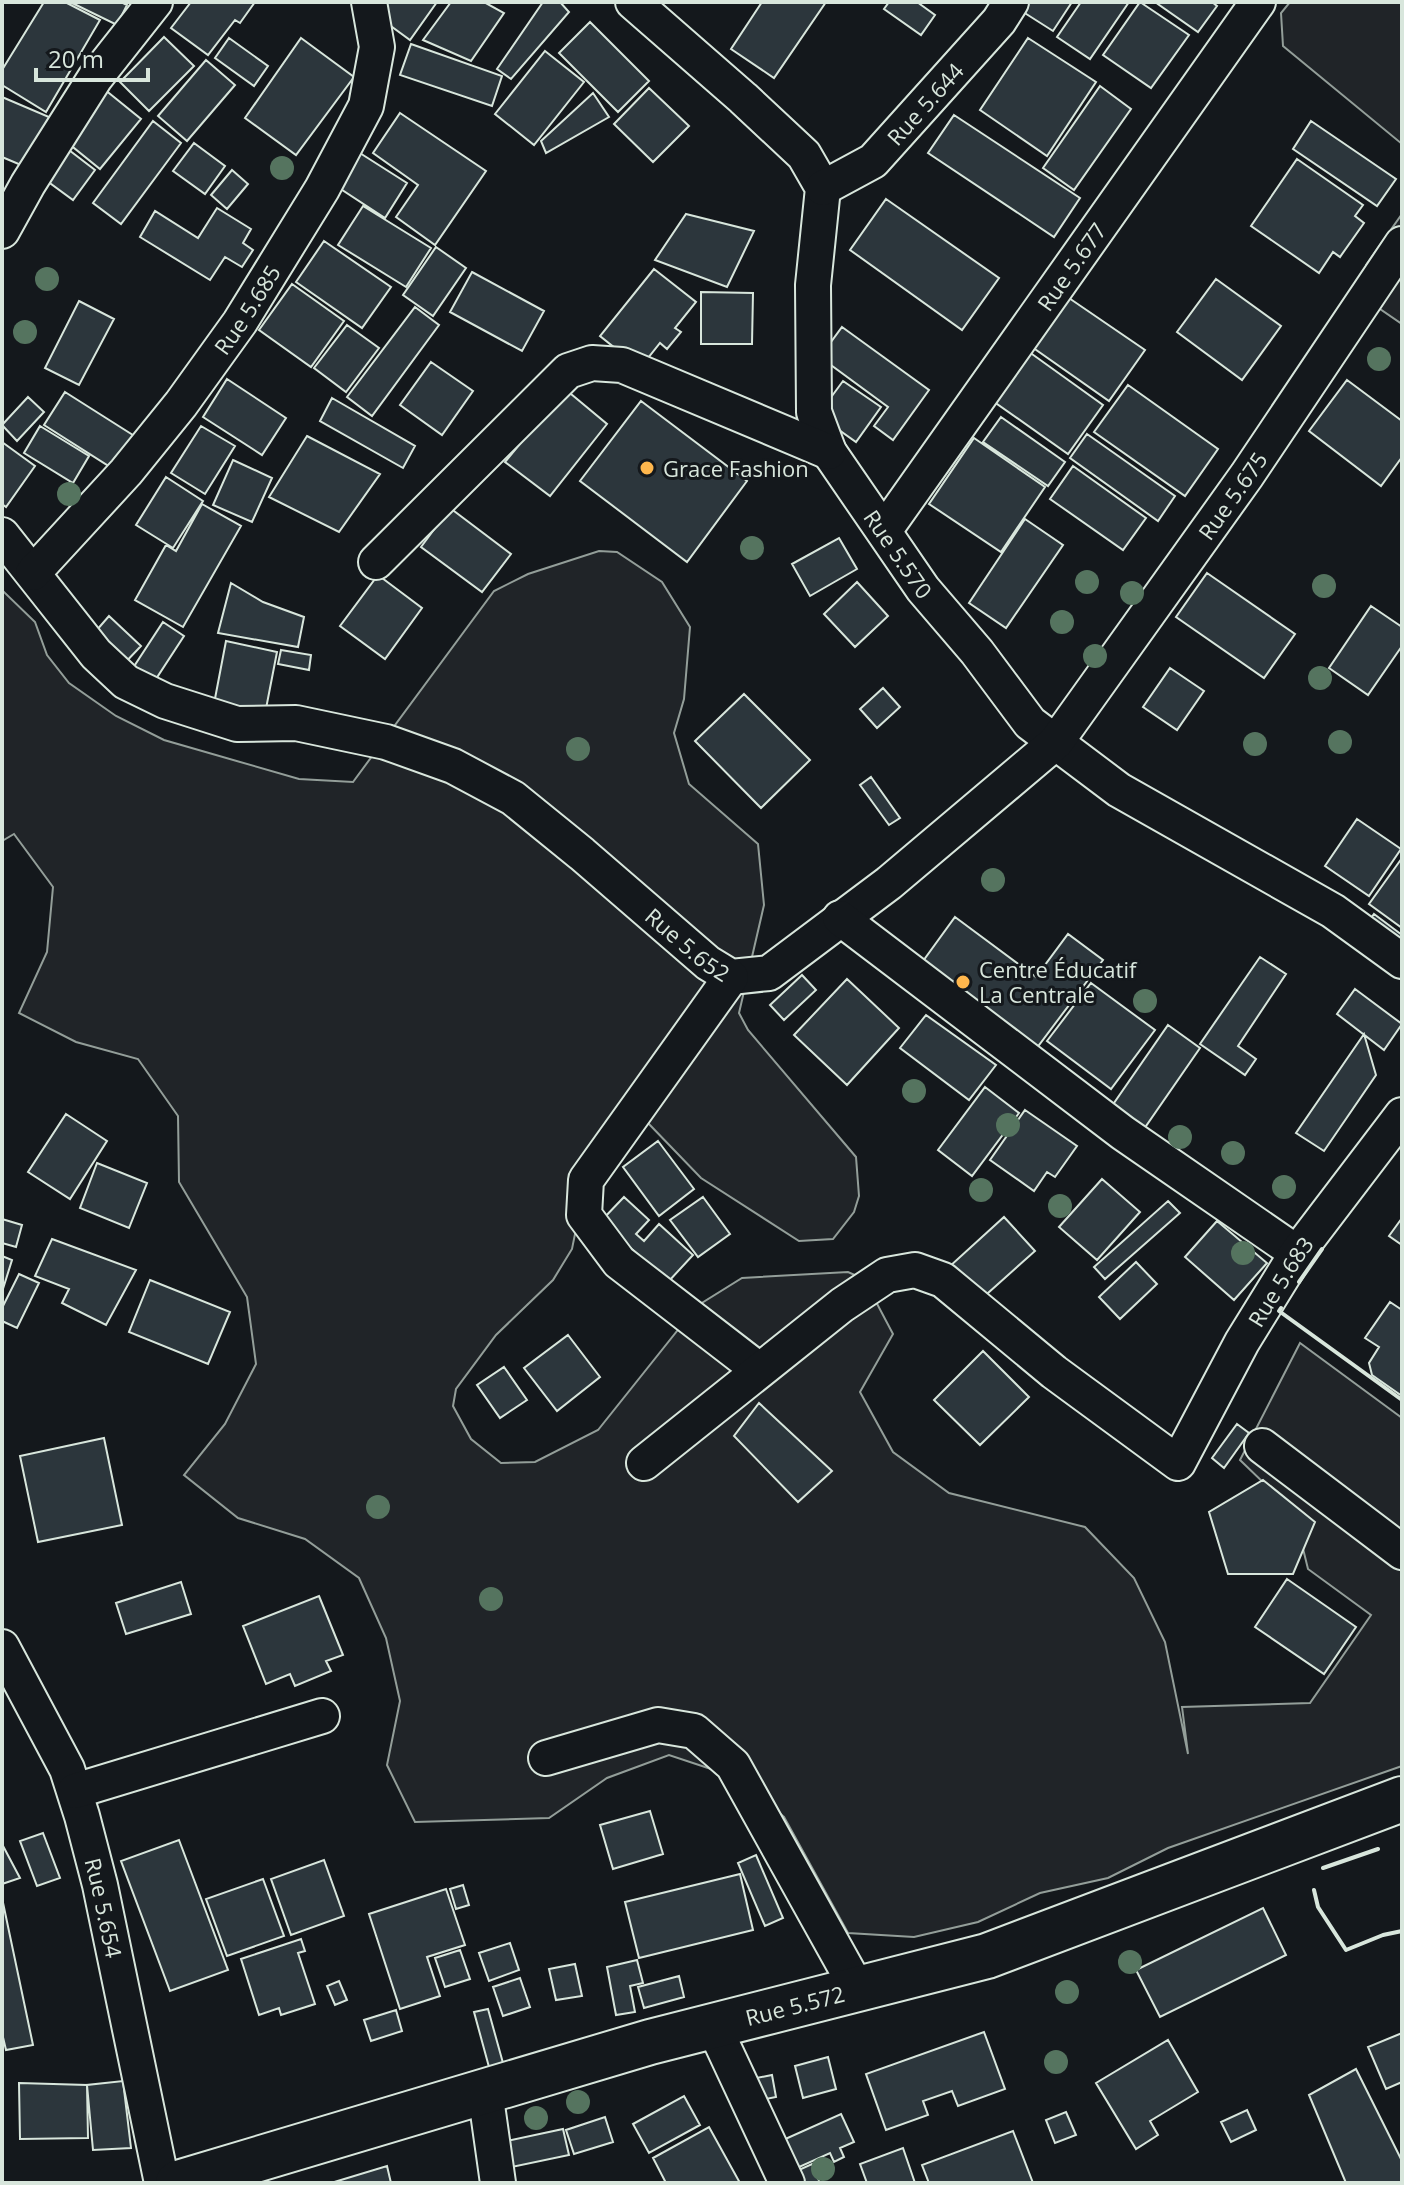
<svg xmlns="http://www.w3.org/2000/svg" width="1404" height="2185" font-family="'Open Sans',sans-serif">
<rect width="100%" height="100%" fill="#14181c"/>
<!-- green -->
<path fill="#202428" stroke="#939e99" stroke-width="2" d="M1290,2H1402V144L1283,46L1281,13Z
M1402,214V324L1364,298L1366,265Z
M599,551L617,552L662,582L690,627L684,699L674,733L689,784L758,844L764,905L739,1013L748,1030L856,1157L859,1196L854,1212L833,1239L799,1241L701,1178L647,1122L586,1180L572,1249L553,1280L496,1335L456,1389L453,1406L471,1439L501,1463L535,1462L598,1430L697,1306L742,1278L848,1272L864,1279L893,1334L860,1392L893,1452L949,1493L1085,1527L1134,1578L1165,1642L1188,1754L1182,1707L1310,1703L1371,1615L1308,1569L1294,1512L1240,1460L1300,1343L1402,1418V1766L1168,1848L1108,1878L1040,1893L978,1922L914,1937L848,1933L784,1817L735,1777L669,1755L607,1778L549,1818L415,1822L387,1765L400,1701L386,1638L359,1578L305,1539L238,1518L184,1475L225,1424L256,1364L247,1297L179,1182L178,1116L138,1059L76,1042L19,1013L47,952L53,887L14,834L2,841V590L35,622L47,655L69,683L116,716L164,740L299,779L353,782L494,591L528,574Z"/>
<!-- building -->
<path fill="#2c363c" stroke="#d8e6dc" stroke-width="2" d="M44,2H65L100,20L46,112L2,85V70Z
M70,2H121L127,5L117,25Z
M191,2H255L240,23L235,20L208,55L171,28Z
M371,2H437L410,40L373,13Z
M451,2H484L504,13L471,61L423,40Z
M543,2H560L569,12L511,79L497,69Z
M762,2H826L774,78L731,49Z
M889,2H917L935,15L921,35L884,9Z
M1025,2H1072L1053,31L1020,10Z
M1081,2H1129L1090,59L1057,37Z
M1140,2L1189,35L1151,88L1103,55Z
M1155,2H1212L1217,6L1198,32Z
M590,22L649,81L618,112L559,53Z
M164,37L194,66L149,111L120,82Z
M229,38L268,66L254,86L215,58Z
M301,38L354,77L296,155L245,118Z
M1028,38L1096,82L1047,156L980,110Z
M411,44L502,76L492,106L400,75Z
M545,51L584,82L534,145L495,114Z
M206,60L235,85L187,141L158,116Z
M1100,86L1131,109L1074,190L1043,168Z
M649,88L689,126L653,162L614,124Z
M104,89L141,119L100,169L63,139Z
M593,93L609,117L546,153L541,141Z
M2,97L49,117L28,168L2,157Z
M400,113L486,171L435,245L396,217L418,185L373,153Z
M954,115L1080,198L1054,237L928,153Z
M153,121L181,143L121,224L93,203Z
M1311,121L1396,179L1377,206L1293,149Z
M194,143L225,166L205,194L173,171Z
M65,147L95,170L73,200L43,178Z
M352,148L407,183L385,218L330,182Z
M1297,159L1363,205L1355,216L1364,223L1340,257L1333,252L1319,273L1251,226Z
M232,170L248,184L227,209L211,195Z
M886,199L999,278L962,330L850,250Z
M363,206L431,248L406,287L338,245Z
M217,208L251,229L243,243L253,250L242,267L225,257L210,280L140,237L155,211L198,238Z
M686,214L754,231L727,287L655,260Z
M324,241L391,287L362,328L296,282Z
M436,247L466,268L433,316L403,295Z
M654,269L696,302L675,328L681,332L667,349L660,343L640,368L600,336Z
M472,272L544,311L522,351L450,312Z
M1216,279L1281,326L1242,380L1177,332Z
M292,284L344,321L311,367L259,330Z
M701,292L753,293L752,344H701Z
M1066,296L1145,350L1109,401L1032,347Z
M79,301L114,319L79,385L45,368Z
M415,307L439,325L372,416L347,397Z
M347,325L379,348L346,392L314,368Z
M842,327L929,390L893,440L874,426L888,407L820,357Z
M1025,349L1103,405L1068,454L990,399Z
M431,362L473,391L442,435L400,405Z
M227,379L286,418L262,455L203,417Z
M1347,380L1402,421V457L1381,486L1309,431Z
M843,381L881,407L856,442L818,415Z
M1128,385L1218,449L1185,496L1094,432Z
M565,389L607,424L550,496L505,462Z
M65,392L136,437L115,470L44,425Z
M28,397L44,412L17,441L2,425Z
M332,398L415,446L403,468L320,421Z
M641,401L747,481L687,562L580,481Z
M1001,417L1065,462L1048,486L983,442Z
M40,426L89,456L73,483L24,453Z
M201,426L235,446L205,494L171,473Z
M1087,434L1175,496L1158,521L1070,458Z
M307,436L380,474L339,532L269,497Z
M974,438L1045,487L1001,552L929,504Z
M2,442L35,466L6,507L2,504Z
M233,460L272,478L252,522L213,505Z
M1073,466L1146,518L1123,550L1050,499Z
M166,477L203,501L173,548L136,525Z
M202,504L241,526L183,627L135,600L166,545L176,551Z
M450,508L511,554L482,592L421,547Z
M1025,519L1063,545L1006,628L969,603Z
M839,538L857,569L810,596L792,564Z
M1207,573L1295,634L1264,678L1176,617Z
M378,575L422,608L385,659L340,626Z
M857,582L888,616L855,647L824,614Z
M231,583L263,602L304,617L298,647L218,633Z
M1371,606L1402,627V646L1368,695L1329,668Z
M109,616L141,646L120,668L89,639Z
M163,622L184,636L152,685L131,671Z
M226,641L277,652L264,719L213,709Z
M281,650L311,655L309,670L278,664Z
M1170,668L1204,691L1177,730L1143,707Z
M883,688L900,707L877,728L860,709Z
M744,694L810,760L761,808L695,741Z
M871,777L900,818L889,825L860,785Z
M1357,819L1401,849L1369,896L1325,866Z
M1402,858V928L1369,904Z
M1374,914L1402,935V943L1363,929Z
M955,917L1036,977L1068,934L1103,960L1033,1053L918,968Z
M1260,957L1286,974L1238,1046L1256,1059L1245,1075L1200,1044Z
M802,975L816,990L784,1020L770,1005Z
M847,979L899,1028L847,1085L794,1035Z
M1091,983L1155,1030L1111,1089L1047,1041Z
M1355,989L1402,1024L1384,1050L1337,1014Z
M926,1015L996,1065L969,1100L900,1048Z
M1168,1025L1200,1048L1137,1139L1105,1116Z
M1364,1034L1376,1075L1324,1151L1296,1133Z
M985,1087L1019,1113L972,1176L938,1150Z
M1025,1110L1077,1146L1055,1177L1047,1172L1034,1191L990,1160Z
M66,1114L107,1141L70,1199L28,1172Z
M658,1141L694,1189L659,1216L623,1167Z
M97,1163L147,1183L129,1228L80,1208Z
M1102,1179L1140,1212L1097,1260L1059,1227Z
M624,1197L649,1220L636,1234L644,1241L659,1224L693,1255L668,1282L601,1221Z
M703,1197L730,1234L698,1257L670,1220Z
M1168,1201L1180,1213L1105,1279L1094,1267Z
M1004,1217L1035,1251L979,1301L949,1267Z
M1402,1218V1245L1389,1236Z
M2,1219L22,1225L16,1247L2,1243Z
M1217,1221L1267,1263L1234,1300L1185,1257Z
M52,1239L136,1270L106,1325L62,1303L69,1289L35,1276Z
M2,1256L12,1260L2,1292Z
M1136,1262L1157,1284L1120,1319L1099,1297Z
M19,1274L39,1283L17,1328L2,1321V1308Z
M150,1280L230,1312L208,1364L129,1332Z
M1390,1302L1402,1310V1396L1372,1375L1369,1363L1379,1347L1365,1338Z
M568,1335L600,1377L557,1411L524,1368Z
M983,1351L1029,1397L980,1445L934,1400Z
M504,1367L527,1400L500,1418L477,1385Z
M759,1403L832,1471L798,1502L734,1436Z
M1237,1424L1249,1433L1224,1468L1212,1458Z
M104,1438L122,1525L38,1542L20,1456Z
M1263,1480L1315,1522L1293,1574H1228L1209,1512Z
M1287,1579L1356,1627L1324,1674L1255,1627Z
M181,1582L191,1614L126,1634L116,1603Z
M319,1596L343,1655L326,1661L331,1671L295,1686L290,1674L266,1684L243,1626Z
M650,1811L663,1854L613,1869L600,1825Z
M43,1833L60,1878L37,1886L20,1841Z
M179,1840L228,1970L170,1991L121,1861Z
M2,1844L20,1878L2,1884Z
M756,1855L783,1918L765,1926L738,1863Z
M324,1860L344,1916L291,1935L271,1879Z
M740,1874L753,1930L639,1958L625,1902Z
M263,1879L284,1936L227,1956L206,1899Z
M463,1885L469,1905L456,1909L450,1889Z
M446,1889L465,1945L427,1957L440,1996L400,2009L369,1914Z
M2,1898L33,2045L6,2050L2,2033Z
M1263,1908L1286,1955L1160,2017L1136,1970Z
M301,1939L305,1951L298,1953L315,2004L281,2015L279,2008L259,2015L241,1959Z
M510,1943L519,1970L489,1981L479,1953Z
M460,1950L470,1979L445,1987L435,1958Z
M637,1960L643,1983L630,1986L635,2012L616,2015L607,1967Z
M575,1964L582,1996L556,2000L549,1969Z
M679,1976L684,1997L644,2008L638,1987Z
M520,1978L530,2007L503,2016L493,1987Z
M339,1981L347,2000L335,2005L327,1986Z
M488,2009L503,2063L489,2067L474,2012Z
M396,2010L402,2031L371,2041L364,2020Z
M984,2032L1005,2089L958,2106L952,2091L923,2101L928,2115L886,2130L866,2074Z
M1402,2033V2082L1386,2089L1368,2047Z
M1168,2040L1198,2092L1150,2121L1158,2135L1136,2149L1096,2083Z
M828,2057L836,2089L803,2098L795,2066Z
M1356,2069L1402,2161V2183H1346L1309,2095Z
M772,2075L776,2097L735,2105L731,2083Z
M123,2081L131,2148L93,2150L87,2085Z
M19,2083L87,2085L88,2138L20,2139Z
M684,2096L700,2125L649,2153L633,2124Z
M1247,2110L1256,2130L1231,2142L1221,2122Z
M1066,2112L1076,2135L1055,2143L1046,2120Z
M841,2114L854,2142L840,2148L844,2157L834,2162L830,2153L797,2168L783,2140Z
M605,2117L613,2142L574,2154L566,2130Z
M709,2127L740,2183H666L653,2158Z
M563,2129L569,2155L507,2168L502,2142Z
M1013,2131L1033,2183H929L922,2165Z
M903,2148L915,2183H867L860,2164Z
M812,2164L820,2183H770Z
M387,2166L391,2183H331Z"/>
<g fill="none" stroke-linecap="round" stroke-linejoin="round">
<!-- street casing -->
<g stroke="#d8e6dc" stroke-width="38">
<g id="street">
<path id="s1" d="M633,2L743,98L804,155L823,188L813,285L814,412L829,452L923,589L977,652L1030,723L1119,790L1333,911L1402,961"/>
<path id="s2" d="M823,188L873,161L999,21L1011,2"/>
<path d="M2,231L28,184L95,78L155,2"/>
<path id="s3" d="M884,531L1258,2"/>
<path id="s4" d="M2,535L96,654L126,682L165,701L237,724L296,723L386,742L453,766L513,798L582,854L708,963L731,977L769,973L889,883L1056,742L1247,475L1402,244"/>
<path d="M376,562L568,371L592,363L622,365L829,452"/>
<path id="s5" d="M33,573L126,472L181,404L240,322L322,189L366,106L377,47L369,2"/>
<path d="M840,918L1123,1133L1297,1253"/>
<path d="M731,977L586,1180L584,1215L619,1262L759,1370"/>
<path d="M1262,1446L1402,1552"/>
<path id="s6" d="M644,1463L842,1305L887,1275L915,1270L943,1280L1054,1372L1178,1463L1242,1342L1297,1253L1402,1115"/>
<path id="s7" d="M2,1647L67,1769L82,1816L100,1885L162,2183"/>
<path d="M546,1758L658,1725L694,1731L733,1765L857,1988"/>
<path d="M75,1791L322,1716"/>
<path d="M713,2025L787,2183"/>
<path d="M485,2091L498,2183"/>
</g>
</g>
<!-- secondary casing -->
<g stroke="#d8e6dc" stroke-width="48">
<g id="secondary">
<path id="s8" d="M178,2183L650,2042L987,1956L1402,1799"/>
</g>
</g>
<!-- street -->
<use href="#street" stroke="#14181c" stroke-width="34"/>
<!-- secondary -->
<use href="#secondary" stroke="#14181c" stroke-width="44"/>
<!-- wall -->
<path stroke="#d8e6dc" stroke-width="4" d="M1299,1282L1322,1249
M1281,1308L1279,1311L1402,1400
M1323,1868L1378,1849
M1314,1890L1318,1907L1346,1950L1383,1935L1402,1931"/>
</g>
<!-- trees -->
<g fill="#55745f">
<circle cx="282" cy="168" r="12"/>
<circle cx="47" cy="279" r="12"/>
<circle cx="25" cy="332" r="12"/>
<circle cx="1379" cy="359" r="12"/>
<circle cx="69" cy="494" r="12"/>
<circle cx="752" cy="548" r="12"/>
<circle cx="1087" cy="582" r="12"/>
<circle cx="1324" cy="586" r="12"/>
<circle cx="1132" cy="593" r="12"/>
<circle cx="1062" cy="622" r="12"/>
<circle cx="1095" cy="656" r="12"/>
<circle cx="1320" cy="678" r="12"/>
<circle cx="1340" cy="742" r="12"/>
<circle cx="1255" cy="744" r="12"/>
<circle cx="578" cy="749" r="12"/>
<circle cx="993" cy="880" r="12"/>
<circle cx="1145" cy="1001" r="12"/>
<circle cx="914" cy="1091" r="12"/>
<circle cx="1008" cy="1125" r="12"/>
<circle cx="1180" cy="1137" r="12"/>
<circle cx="1233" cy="1153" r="12"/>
<circle cx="1284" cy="1187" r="12"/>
<circle cx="981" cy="1190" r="12"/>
<circle cx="1060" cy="1206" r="12"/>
<circle cx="1243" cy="1253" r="12"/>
<circle cx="378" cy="1507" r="12"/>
<circle cx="491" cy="1599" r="12"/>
<circle cx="1130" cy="1962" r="12"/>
<circle cx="1067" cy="1992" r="12"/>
<circle cx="1056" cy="2062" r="12"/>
<circle cx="578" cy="2102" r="12"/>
<circle cx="536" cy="2118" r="12"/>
<circle cx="823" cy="2169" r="12"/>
</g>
<!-- markers -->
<g fill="#ffb74d" stroke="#14181c" stroke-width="3">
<circle cx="647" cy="468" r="8"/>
<circle cx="963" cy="982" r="8"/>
</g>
<g text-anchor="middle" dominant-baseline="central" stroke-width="6" stroke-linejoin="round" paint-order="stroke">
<!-- street labels -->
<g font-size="22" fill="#d8e6dc" stroke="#14181c">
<text stroke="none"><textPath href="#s2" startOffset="134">Rue 5.644</textPath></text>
<text stroke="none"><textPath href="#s3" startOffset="324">Rue 5.677</textPath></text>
<text stroke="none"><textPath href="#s5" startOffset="340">Rue 5.685</textPath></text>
<text stroke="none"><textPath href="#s4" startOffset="1594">Rue 5.675</textPath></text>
<text stroke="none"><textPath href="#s1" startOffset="658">Rue 5.570</textPath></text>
<text stroke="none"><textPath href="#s4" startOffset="830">Rue 5.652</textPath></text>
<text stroke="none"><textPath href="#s6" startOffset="872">Rue 5.683</textPath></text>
<text stroke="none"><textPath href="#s7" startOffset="282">Rue 5.654</textPath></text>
<text stroke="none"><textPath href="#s8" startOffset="642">Rue 5.572</textPath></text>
</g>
<!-- poi labels -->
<g font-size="22" fill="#d8e6dc" stroke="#14181c" text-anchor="start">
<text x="663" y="468">Grace Fashion</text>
<text x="979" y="969">Centre Éducatif<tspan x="979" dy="25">La Centrale</tspan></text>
</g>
</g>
<!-- border -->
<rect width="1404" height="2185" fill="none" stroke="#d8e6dc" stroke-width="8"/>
<!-- scale -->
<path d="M36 68v12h112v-12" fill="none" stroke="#d8e6dc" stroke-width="4"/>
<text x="48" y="68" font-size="24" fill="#d8e6dc" stroke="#14181c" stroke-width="6" paint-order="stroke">20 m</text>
</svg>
